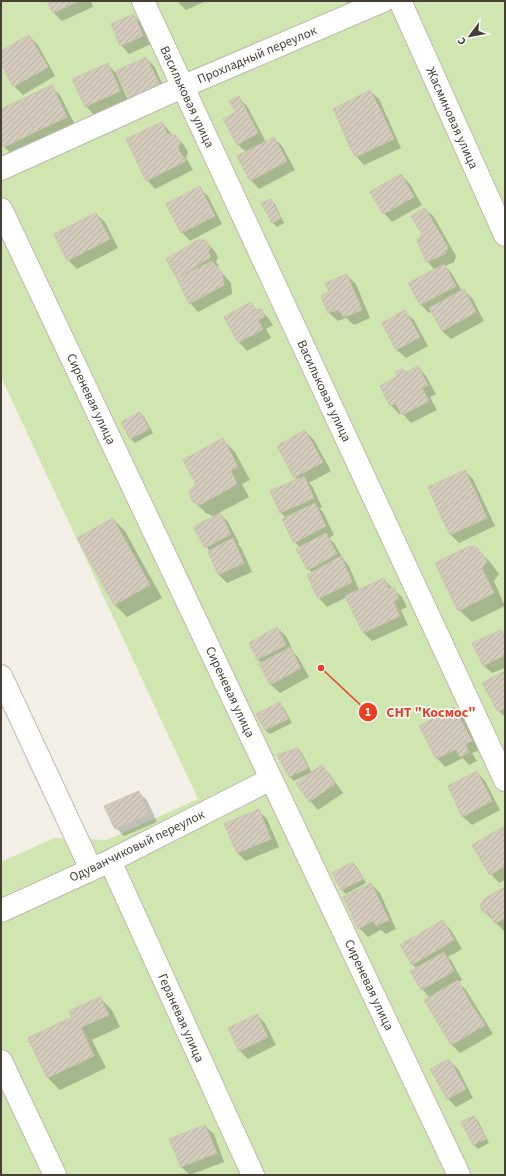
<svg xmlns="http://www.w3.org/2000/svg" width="506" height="1176" font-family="'Source Sans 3',sans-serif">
<defs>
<pattern id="building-hatch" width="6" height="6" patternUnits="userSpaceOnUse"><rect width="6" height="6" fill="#d4cbbd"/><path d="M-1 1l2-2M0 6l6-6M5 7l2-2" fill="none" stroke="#b7afa3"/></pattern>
</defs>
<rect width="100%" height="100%" fill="#f3efe7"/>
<!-- green -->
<path fill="#cfe6b1" d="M1,1H505V1175H1V862L54,838L107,840L198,799L1,377Z"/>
<!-- shadow -->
<path fill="#0003" d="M48,1H91L93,7L62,21L53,12Z
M177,1H206L186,10Z
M346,1H378L383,13L360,23L352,14Z
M133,15L142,24L151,44L129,54L121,45Z
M29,36L38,45L55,76L23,95L14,86L1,62V52Z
M146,58L154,66L169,98L142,112Z
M108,65L116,73L128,100L94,115L86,106Z
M51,87L60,95L75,125L13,155L4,147L1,140V110Z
M370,91L379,99L401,148L364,165L356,156Z
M238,98L247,106L266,142L274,138L282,146L295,170L259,189L251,180L246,152L237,144V113Z
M162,123L170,132L172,135L175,136L184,145L188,152L186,158L193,170L155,189L147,180Z
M401,175L410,184L422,205L392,222L384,213Z
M199,188L208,196L222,224L190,241L182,232Z
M271,200L275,204L284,223L277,227L273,223L263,204Z
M425,209L434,217L456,256L454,262L445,266L452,274L462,291L463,290L472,298L484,321L451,339L442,331L432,311L429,313L421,305L435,270L427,261L423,234Z
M96,214L105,222L118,248L77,269L68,260L55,234Z
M205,241L214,250L218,257L216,262L219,266L217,267L231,283L232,294L198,312L190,303L178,277Z
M347,275L356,284L370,318L354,325L346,318L338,321L329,313L322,296L331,293Z
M251,303L258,311L261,310L269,319L273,325L266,329L271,338L247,351L239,342Z
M405,312L414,320L428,346L406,358L397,350L383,324Z
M418,367L426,376L436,394L430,397L437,410L411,423L402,413L399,414L391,405L407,373Z
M140,413L144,417L153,433L135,443L131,439L122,422Z
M305,431L314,440L331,471L309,483L312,486L322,507L319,508L323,512L334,535L329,538L334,543L344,560L349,566L359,590L383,579L402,597L407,607L401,610L408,625L372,641L364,633L347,597L327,607L319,598L312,573L309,569L300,548L295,542L286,518L281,513L272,492L298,480L295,477Z
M223,440L235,452L250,480L242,484L249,497L219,513L228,522L239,543L238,544L241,547L252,572L227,583L219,575L209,550L195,527L214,517L206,513L193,501L197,484Z
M465,471L473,479L495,526L459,543L450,534Z
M113,519L125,531L162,598L127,617L115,605L78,538Z
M477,549L490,562L499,574L494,581L505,606L472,622L459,610Z
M277,628L286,636L294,653L298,657L309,677L280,693L271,685L260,665L262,664L258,660Z
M501,631L505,635V668L492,673L483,665Z
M505,672V717L499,711Z
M280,704L284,708L292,723L270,734L265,730Z
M454,709L463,717L480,750L472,753L477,761L469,765L463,758L445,767L437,758Z
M298,749L302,753L312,773L322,766L330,775L343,793L318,810L310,801L308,774L294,781L290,777L279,755Z
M477,772L485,781L500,810L472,825L463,817L449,787Z
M138,792L147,800L157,822L124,836L116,828Z
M258,810L267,819L279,847L246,861L237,853L225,824Z
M503,829L505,831V880L499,883L491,874Z
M353,863L357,867L366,883L346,894L342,890L334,873Z
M371,884L380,893L396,929L386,934L381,930L368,937L359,928Z
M505,888V931H504L484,911Z
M442,921L451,930L462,949L448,957L452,962L462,980L458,982L466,990L493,1034L460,1053L451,1044L430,998L422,989L416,968L412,964Z
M100,998L112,1010L120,1027L92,1040L106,1068L60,1090L48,1078L73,1018Z
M257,1015L265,1023L276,1045L248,1059L240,1051L229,1029Z
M449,1060L458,1069L473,1098L456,1107L447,1098Z
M474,1117L478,1121L489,1143L478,1149L474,1145L463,1123Z
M205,1126L214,1134L224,1162L190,1175L181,1167Z"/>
<!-- building -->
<path fill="url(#building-hatch)" stroke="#cec2b0" d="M47,1H79L53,13Z
M134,14L143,36L120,46L111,24Z
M29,35L48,67L13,87L1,64V51Z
M146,57L162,89L132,104L116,71Z
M108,63L120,91L85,107L72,79Z
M52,85L67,117L35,132L20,100Z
M370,90L382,113L343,131L333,109Z
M239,96L258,133L237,145L223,119L236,112L229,101Z
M20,100L35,132L4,147L1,142V109Z
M382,113L394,139L355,157L343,131Z
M162,122L167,134L175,135L180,142L178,149L186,161L146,181L126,139Z
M274,137L287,161L250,181L237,156Z
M401,174L414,197L383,214L370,192Z
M200,186L215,216L181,233L166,204Z
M271,199L281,218L272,223L261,203Z
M425,208L448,247L445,254L426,262L417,240L422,234L411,216Z
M96,213L110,239L67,261L54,234Z
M198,240H206L210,248L208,252L211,257L177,278L166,259Z
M212,261L222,273L224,285L189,304L177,278Z
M444,264L456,286L420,305L408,283Z
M347,274L362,310L344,317L338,310L328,313L321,296L329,292L325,283Z
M464,289L476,312L442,331L429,308Z
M251,302L256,310L261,309L265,316L258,320L263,329L238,343L224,317Z
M405,310L420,337L396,350L382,323Z
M418,366L428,385L422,388L429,401L402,415L395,403L390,406L380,386L396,377V371L402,369L407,372Z
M140,412L149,429L130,439L121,422Z
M305,430L323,462L294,478L277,446Z
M223,438L238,467L231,471L237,484L200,505L192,501L189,491L196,484L183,460Z
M465,470L476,493L438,510L428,487Z
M304,476L314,498L280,513L270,491Z
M476,493L487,518L450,535L438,510Z
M315,503L326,526L294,543L282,519Z
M220,513L231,534L205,548L193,527Z
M113,518L150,585L114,605L77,538Z
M326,533L337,554L308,570L296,549Z
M233,538L244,563L218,575L208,551Z
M470,546L478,548L487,561L482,568L494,593L458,611L435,563Z
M341,556L352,582L318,599L307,575Z
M384,578L389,589L394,587L399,599L393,601L400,616L363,633L345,596Z
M277,627L286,645L257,660L249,643Z
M501,630L505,638V655L483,666L472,643Z
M290,647L301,668L270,685L259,664Z
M505,671V708L498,712L482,683Z
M280,702L288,719L265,730L256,714Z
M454,707L472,741L465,744L469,752L460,757L456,749L436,759L419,726Z
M298,748L308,768L289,777L277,755Z
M322,765L335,784L309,802L296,783Z
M477,771L492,801L462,817L448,786Z
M139,791L149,814L115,829L104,806Z
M259,809L271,839L237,853L224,824Z
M503,827L505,831V866L490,875L472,845Z
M353,862L363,879L341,890L332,873Z
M371,883L389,920L376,926L373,921L358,929L343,897Z
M505,887V918L495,924L489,913L483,912L480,905L484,899Z
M443,920L454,940L412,965L400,945Z
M444,952L454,971L421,990L410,971Z
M458,980L471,1004L438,1023L424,1000Z
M100,997L109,1015L81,1027L94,1056L47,1078L28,1038L72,1017L69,1011Z
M471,1004L485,1025L451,1045L438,1023Z
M257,1014L268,1037L239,1051L228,1028Z
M449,1059L466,1089L447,1099L430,1069Z
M474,1116L486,1139L473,1145L461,1122Z
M205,1125L217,1153L181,1167L169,1139Z"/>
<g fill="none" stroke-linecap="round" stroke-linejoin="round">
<!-- minor casing -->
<g stroke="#beb7aa" stroke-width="24">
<path id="minor" d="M143,1L505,780
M400,1L505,235
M1,169L182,87L383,1
M1,209L459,1175
M1,676L91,869
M110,861L253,1175
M1,911L110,861L271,779
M1,1061L55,1175"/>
</g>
<!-- minor -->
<use href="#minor" stroke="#fff" stroke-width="22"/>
</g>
<g text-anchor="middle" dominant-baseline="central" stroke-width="3" stroke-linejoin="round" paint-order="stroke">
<!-- street labels -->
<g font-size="13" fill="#463f36" stroke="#fff">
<text transform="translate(257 55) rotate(-23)">Прохладный переулок</text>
<text transform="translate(187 97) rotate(65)">Васильковая улица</text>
<text transform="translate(452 118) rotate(66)">Жасминовая улица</text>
<text transform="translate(324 391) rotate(65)">Васильковая улица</text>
<text transform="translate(91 399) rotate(65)">Сиреневая улица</text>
<text transform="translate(230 692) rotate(65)">Сиреневая улица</text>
<text transform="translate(137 846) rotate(-26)">Одуванчиковый переулок</text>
<text transform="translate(369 985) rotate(65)">Сиреневая улица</text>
<text transform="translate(181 1018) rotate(66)">Гераневая улица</text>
</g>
</g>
<!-- callouts -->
<path fill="none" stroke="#f13d1f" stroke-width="1.5" d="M321 668L368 712"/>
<g fill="#f13d1f" stroke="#fff" stroke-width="1.5">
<circle cx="321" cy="668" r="4"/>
<circle cx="368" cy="712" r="10"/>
</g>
<g font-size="12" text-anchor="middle" font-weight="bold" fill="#fff">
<text x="368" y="716">1</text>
</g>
<g font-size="14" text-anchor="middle" font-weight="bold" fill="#f13d1f" stroke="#fff" stroke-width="3" stroke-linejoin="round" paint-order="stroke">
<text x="431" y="717">СНТ "Космос"</text>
</g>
<!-- border -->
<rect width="506" height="1176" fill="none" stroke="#463f36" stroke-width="4"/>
<!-- north arrow -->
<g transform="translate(470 36) rotate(238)" stroke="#ffffff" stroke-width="3" paint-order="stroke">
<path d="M0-3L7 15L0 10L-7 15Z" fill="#463f36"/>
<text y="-6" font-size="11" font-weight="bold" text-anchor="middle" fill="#463f36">С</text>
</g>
</svg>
